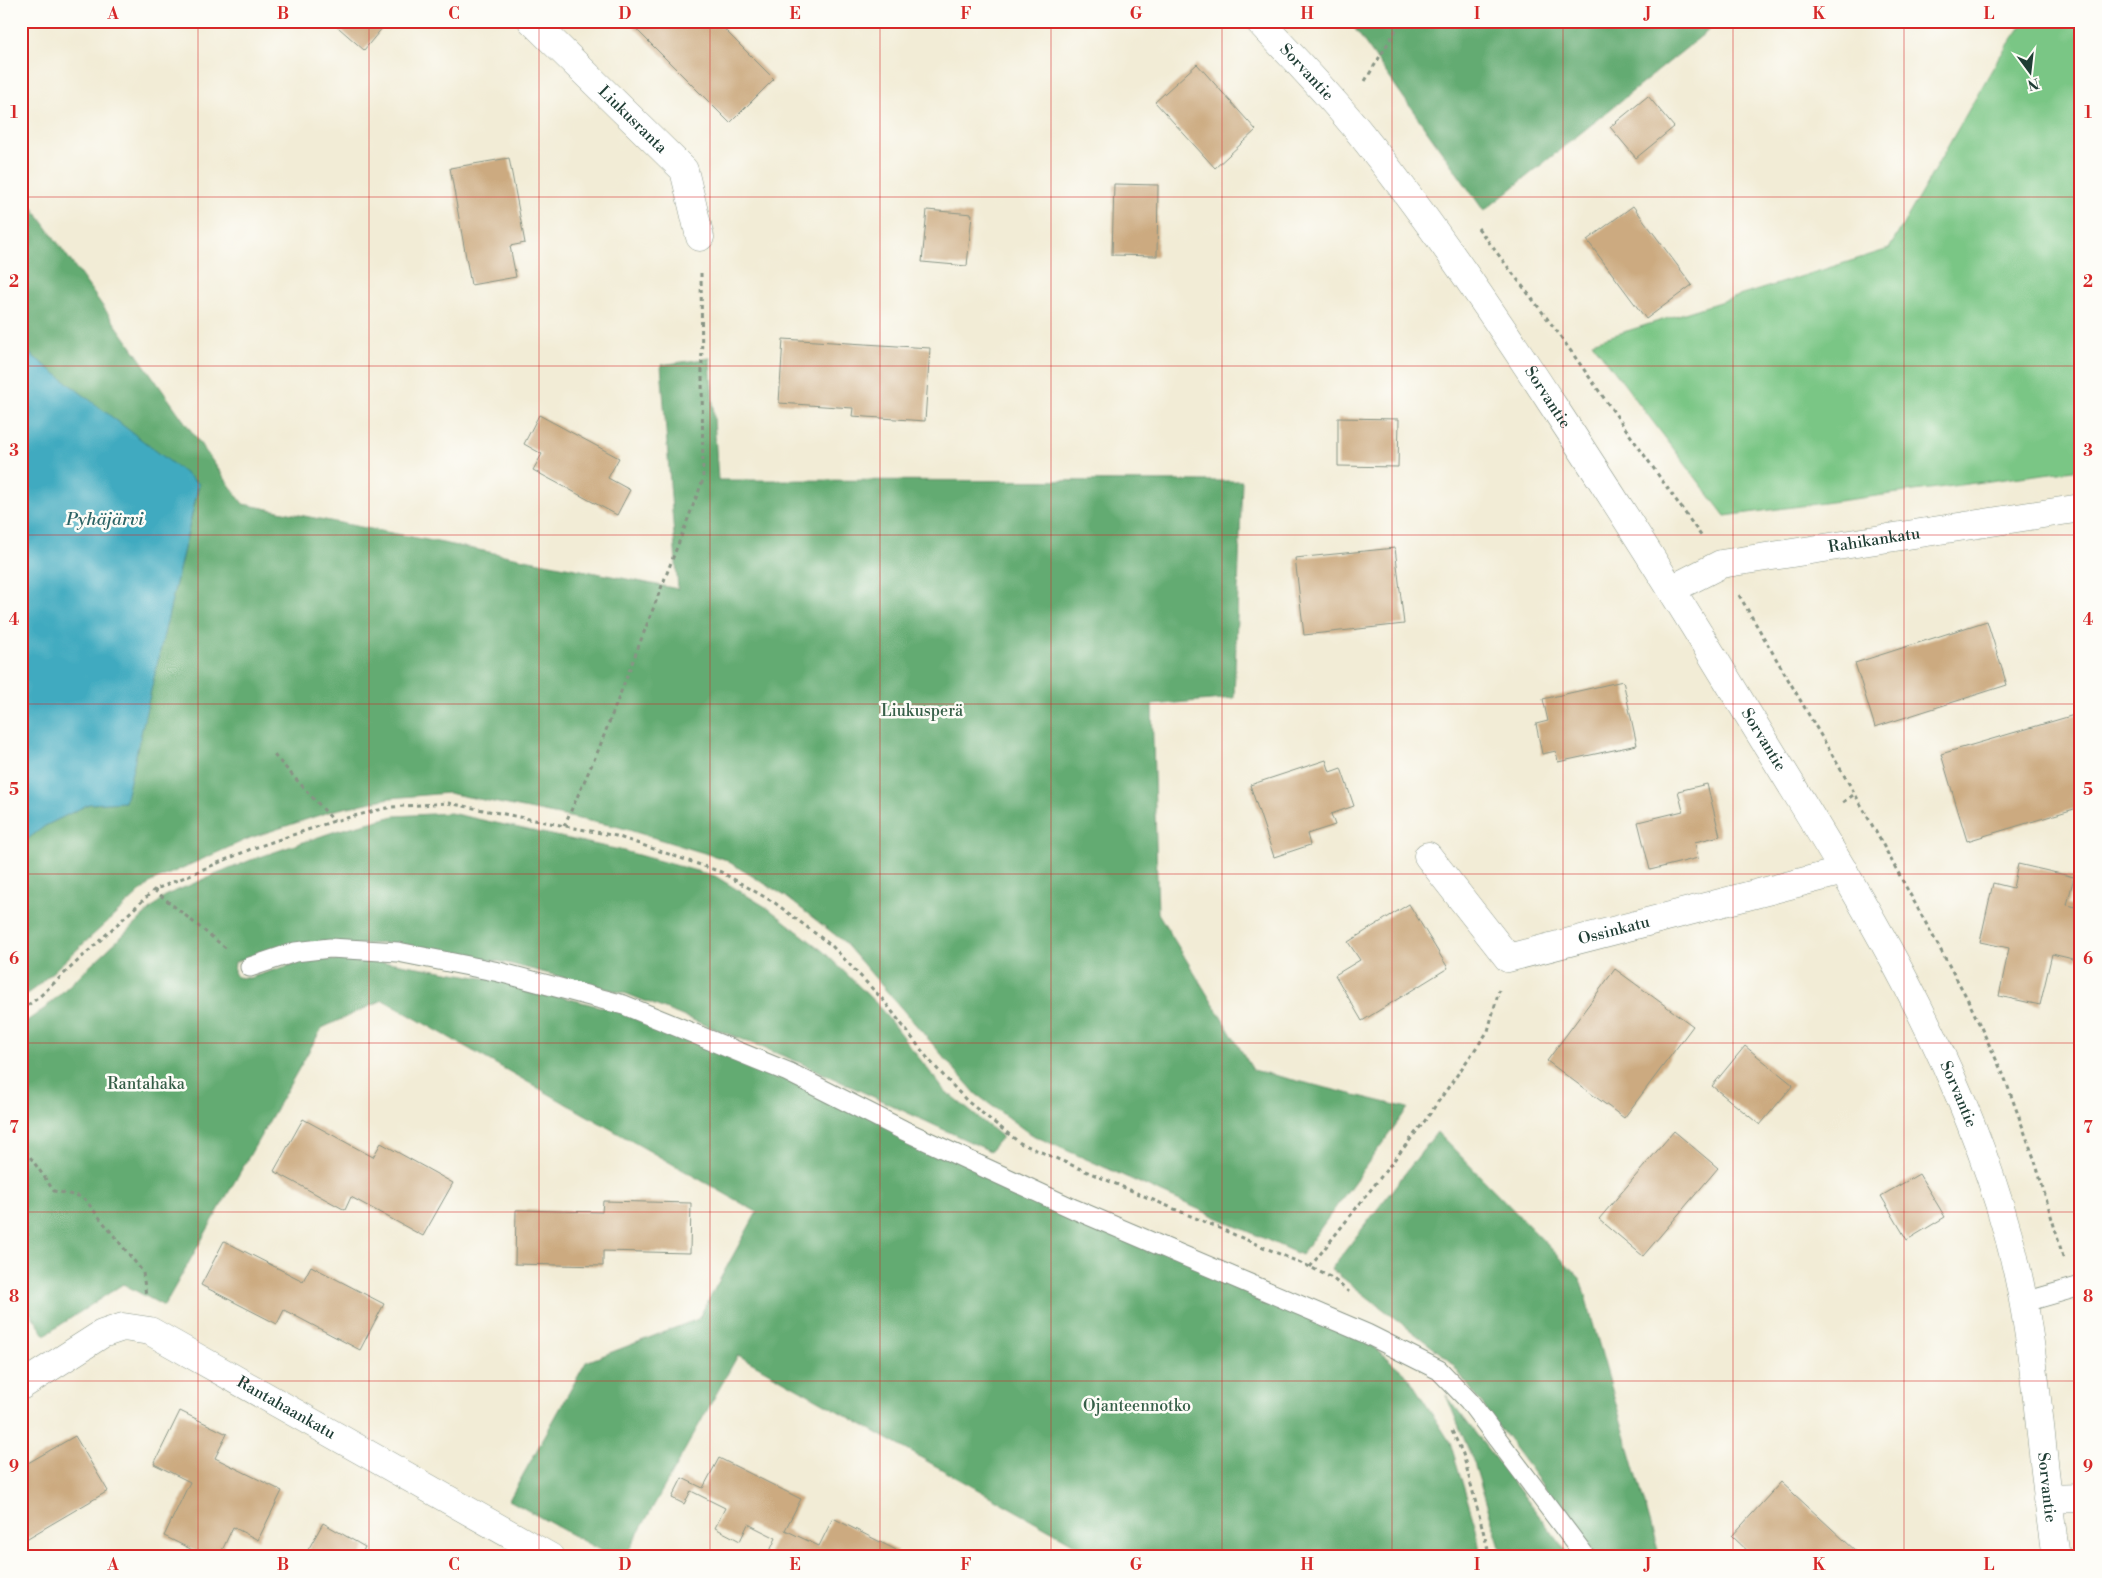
<svg xmlns="http://www.w3.org/2000/svg" width="2102" height="1578" font-family="'Libre Bodoni',serif">
<rect width="100%" height="100%" fill="#fdfcf7"/>
<filter id="ink" filterUnits="userSpaceOnUse"><feTurbulence type="fractalNoise" baseFrequency=".02" numOctaves="2"/><feDisplacementMap in="SourceGraphic" scale="10" xChannelSelector="R" yChannelSelector="G"/><feConvolveMatrix kernelMatrix="1 2 1 2 8 2 1 2 1" color-interpolation-filters="sRGB"/></filter>
<filter id="wash" filterUnits="userSpaceOnUse"><feTurbulence type="fractalNoise" baseFrequency=".0096" numOctaves="4" result="noise"/><feDisplacementMap in="SourceGraphic" scale="20" xChannelSelector="R" yChannelSelector="G"/><feGaussianBlur stdDeviation="1.12" result="paint"/><feColorMatrix in="noise" values="0 0 0 0 0 0 0 0 0 0 0 0 0 0 0 0 0 1.4 0 .05"/><feComposite in="paint" operator="in"/></filter>
<g filter="url(#wash)">
<rect width="100%" height="100%" fill="#f2ecd6"/>
<!-- green -->
<path fill="#7ac685" stroke="#4c825c" d="M2025,21H2081V469L1725,516L1592,342L1889,249L1998,59Z"/>
<!-- forest -->
<path fill="#63ab72" stroke="#417453" d="M1359,21H1720L1484,211L1353,26Z
M21,191L243,504L678,589L661,365L710,358L718,480L1242,481L1234,698L1152,705L1158,913L1253,1070L1408,1108L1301,1255L1030,1134L976,1094L843,941L785,896L724,859L619,827L448,793L390,798L335,810L250,838L151,882L35,988L21,998V844L45,826L89,804L125,802L199,485L21,347Z
M450,813L620,850L715,876L769,909L824,952L877,1004L944,1090L1002,1137L990,1151L796,1061L627,994L507,963L397,943L281,947L235,962L234,972L237,977L249,978L309,959L394,963L495,980L621,1012L785,1076L1357,1336L1375,1348L1408,1376L1450,1442L1476,1528L1481,1557H1098L738,1355L625,1557H612L509,1500L586,1362L698,1319L757,1212L383,1000L322,1028L164,1306L123,1284L45,1335L21,1299V1025L44,1009L166,895L251,860L336,831L394,816Z
M1437,1132L1580,1278L1660,1557H1596L1449,1360L1331,1269Z
M1446,1395L1571,1557H1503L1474,1463Z"/>
<!-- water -->
<path fill="#41aac0" stroke="#30747a" d="M21,347L199,484L125,802L89,804L45,826L21,844Z"/>
<g id="blocks">
<!-- building -->
<path fill="#ccaa80" d="M331,21H388L364,50Z
M628,21H716L774,79L730,123Z
M1197,64L1256,130L1215,168L1155,102Z
M1648,96L1674,127L1636,158L1610,127Z
M509,158L525,243L510,246L516,277L471,285L450,168Z
M1114,184L1158,185L1157,256L1112,255Z
M1633,206L1692,285L1646,319L1587,240Z
M927,210L972,214L967,266L922,262Z
M783,339L930,348L925,421L852,416L853,408L779,403Z
M539,415L619,458L608,478L630,490L617,515L533,470L542,454L524,444Z
M1338,418L1399,419L1398,467L1338,466Z
M1395,548L1404,624L1304,635L1295,558Z
M1987,621L2007,685L1875,727L1855,663Z
M1623,681L1637,745L1558,762L1556,751L1542,754L1536,724L1548,721L1543,699Z
M2081,713V807L1967,841L1941,754Z
M1326,760L1330,772L1341,768L1354,806L1331,814L1335,825L1307,834L1310,845L1274,857L1250,785Z
M1707,784L1720,836L1695,842L1698,858L1650,870L1638,822L1683,811L1678,791Z
M2018,864L2074,877L2067,905L2081,908V946L2077,960L2052,954L2040,1005L1999,996L2009,948L1980,942L1993,883L2013,888Z
M1409,904L1448,968L1362,1021L1335,975L1360,960L1348,942Z
M1615,969L1693,1026L1624,1118L1547,1061Z
M1745,1046L1793,1085L1760,1125L1712,1086Z
M303,1119L373,1157L381,1143L453,1183L423,1236L351,1197L345,1210L274,1171Z
M1674,1131L1718,1168L1643,1256L1599,1219Z
M1919,1174L1945,1217L1907,1240L1881,1196Z
M603,1201L691,1203L690,1253L603,1251V1266L515,1264L516,1210L602,1212Z
M224,1241L303,1281L311,1266L384,1304L360,1350L284,1310L277,1324L201,1285Z
M180,1411L227,1434L215,1458L282,1491L258,1540L233,1527L219,1557H207L164,1536L190,1482L154,1464Z
M75,1436L108,1491L21,1542V1467Z
M719,1458L801,1499L785,1530L819,1546L833,1518L898,1551L895,1557H811L802,1553L800,1557H772L768,1555L776,1538L748,1524L740,1541L715,1528L725,1508L691,1491L684,1504L672,1498L682,1478L703,1488Z
M1781,1482L1857,1552L1853,1557H1754L1732,1536Z
M323,1523L365,1547L360,1557H304Z"/>
</g>
</g>
<g filter="url(#ink)">
<use href="#blocks" fill-opacity="0" stroke="#889485" stroke-width="1"/>
<g fill="none" stroke-linecap="round" stroke-linejoin="round">
<!-- service casing -->
<g stroke="#889485" stroke-width="21">
<path id="service" d="M250,967L295,952L330,948L398,952L499,972L624,1005L788,1072L903,1130L1074,1209L1367,1334L1439,1370L1469,1401L1586,1557
M2025,1302L2081,1286"/>
</g>
<!-- minor casing -->
<g stroke="#889485" stroke-width="29">
<g id="minor">
<path id="s1" d="M532,21L684,170L700,237"/>
<path id="s2" d="M1672,589L1721,564L2081,508"/>
<path id="s3" d="M1428,856L1508,958L1844,871"/>
<path id="s4" d="M21,1386L102,1334L123,1327L150,1331L550,1557"/>
<path d="M2047,1499L2081,1498"/>
</g>
</g>
<!-- secondary casing -->
<g stroke="#889485" stroke-width="29">
<g id="secondary">
<path id="s5" d="M1259,21C1293,58 1329,94 1360,133C1430,220 1493,313 1554,407C1619,506 1682,605 1743,706C1846,874 1955,1042 2008,1234C2037,1338 2039,1449 2056,1557"/>
</g>
</g>
<!-- path -->
<path stroke="#889485" stroke-width="3" stroke-dasharray="4 4" stroke-linecap="butt" d="M1365,81L1396,30L1409,21
M1478,228L1556,330L1702,537
M1739,595L1855,794L1967,998L2004,1076L2035,1161L2064,1260
M274,755L334,821
M1843,802L1855,794
M564,826L598,751L703,480L701,271
M154,890L228,950
M21,1010L38,998L154,890L251,849L334,821L391,807L448,803L616,836L721,872L775,903L832,946L884,1001L929,1060L967,1101L1020,1143L1310,1267L1332,1278L1349,1292
M21,1144L54,1191L83,1197L143,1272L146,1296
M1310,1267L1424,1122L1488,1031L1499,990
M2078,1317L2081,1333
M1452,1431L1463,1454L1490,1557"/>
<!-- service -->
<use href="#service" stroke="#fff" stroke-width="19"/>
<!-- minor -->
<use href="#minor" stroke="#fff" stroke-width="28"/>
<!-- secondary -->
<use href="#secondary" stroke="#fff" stroke-width="28"/>
</g>
</g>
<!-- grid -->
<path fill="none" stroke="#d62828" stroke-width="1" stroke-opacity="0.55" d="M198,21V1557M369,21V1557M539,21V1557M710,21V1557M880,21V1557M1051,21V1557M1222,21V1557M1392,21V1557M1563,21V1557M1733,21V1557M1904,21V1557M21,197H2081M21,366H2081M21,535H2081M21,704H2081M21,874H2081M21,1043H2081M21,1212H2081M21,1381H2081"/>
<g text-anchor="middle" dominant-baseline="central" stroke-width="5" stroke-linejoin="round" paint-order="stroke">
<!-- street labels -->
<g font-size="16" fill="#1f3d34" stroke="#fdfcf7">
<text stroke="none"><textPath href="#s5" startOffset="70">Sorvantie</textPath></text>
<text stroke="none"><textPath href="#s1" startOffset="141">Liukusranta</textPath></text>
<text stroke="none"><textPath href="#s5" startOffset="475">Sorvantie</textPath></text>
<text stroke="none"><textPath href="#s2" startOffset="210">Rahikankatu</textPath></text>
<text stroke="none"><textPath href="#s5" startOffset="880">Sorvantie</textPath></text>
<text stroke="none"><textPath href="#s3" startOffset="239">Ossinkatu</textPath></text>
<text stroke="none"><textPath href="#s5" startOffset="1285">Sorvantie</textPath></text>
<text stroke="none"><textPath href="#s4" startOffset="302">Rantahaankatu</textPath></text>
<text stroke="none"><textPath href="#s5" startOffset="1690">Sorvantie</textPath></text>
</g>
<!-- park labels -->
<g font-size="16" fill="#365f48" stroke="#fdfcf7">
<text x="922" y="711">Liukusperä</text>
<text x="146" y="1084">Rantahaka</text>
<text x="1137" y="1406">Ojanteennotko</text>
</g>
<!-- water labels -->
<g font-size="18" font-style="italic" fill="#2b6365" stroke="#fdfcf7">
<text x="105" y="519">Pyhäjärvi</text>
</g>
</g>
<!-- margin -->
<rect width="2102" height="1578" fill="none" stroke="#fdfcf7" stroke-width="55"/>
<!-- north arrow -->
<g transform="translate(2030 72) rotate(165)" stroke="#fdfcf7" stroke-width="4" paint-order="stroke">
<path d="M0-4L9 19L0 12L-9 19Z" fill="#1f3d34"/>
<text y="-8" font-size="14" font-weight="bold" text-anchor="middle" fill="#1f3d34">N</text>
</g>
<rect x="28" y="28" width="2046" height="1522" fill="none" stroke="#d62828" stroke-width="2"/>
<g font-size="16" text-anchor="middle" font-weight="bold" fill="#d62828">
<text x="113" y="19">A</text>
<text x="283" y="19">B</text>
<text x="454" y="19">C</text>
<text x="625" y="19">D</text>
<text x="795" y="19">E</text>
<text x="966" y="19">F</text>
<text x="1136" y="19">G</text>
<text x="1307" y="19">H</text>
<text x="1477" y="19">I</text>
<text x="1648" y="19">J</text>
<text x="1819" y="19">K</text>
<text x="1989" y="19">L</text>
<text x="14" y="118">1</text>
<text x="2088" y="118">1</text>
<text x="14" y="287">2</text>
<text x="2088" y="287">2</text>
<text x="14" y="456">3</text>
<text x="2088" y="456">3</text>
<text x="14" y="625">4</text>
<text x="2088" y="625">4</text>
<text x="14" y="795">5</text>
<text x="2088" y="795">5</text>
<text x="14" y="964">6</text>
<text x="2088" y="964">6</text>
<text x="14" y="1133">7</text>
<text x="2088" y="1133">7</text>
<text x="14" y="1302">8</text>
<text x="2088" y="1302">8</text>
<text x="14" y="1472">9</text>
<text x="2088" y="1472">9</text>
<text x="113" y="1570">A</text>
<text x="283" y="1570">B</text>
<text x="454" y="1570">C</text>
<text x="625" y="1570">D</text>
<text x="795" y="1570">E</text>
<text x="966" y="1570">F</text>
<text x="1136" y="1570">G</text>
<text x="1307" y="1570">H</text>
<text x="1477" y="1570">I</text>
<text x="1648" y="1570">J</text>
<text x="1819" y="1570">K</text>
<text x="1989" y="1570">L</text>
</g>
</svg>
